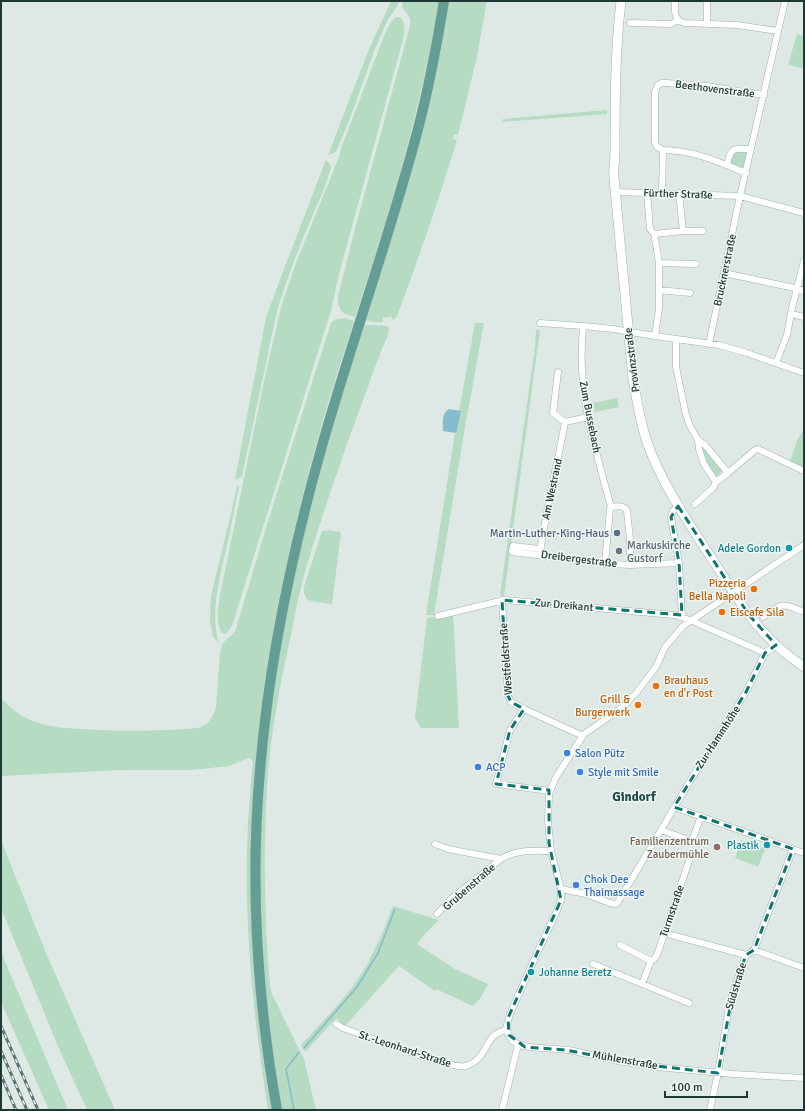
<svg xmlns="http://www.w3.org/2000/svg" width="805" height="1111" font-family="Signika,sans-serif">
<rect width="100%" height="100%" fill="#dee9e5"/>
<!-- green -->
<path fill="#b6dbc3" d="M391,1H399L398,5L387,21L375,49L349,121L336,152L328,155L369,49Z
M403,1H439C421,109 390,213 355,317C341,313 338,311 338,296L357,221L409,29C410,26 410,22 410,19C407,10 400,12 403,1Z
M449,1H487L476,61L458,135L454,134L453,139L457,140C439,199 419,257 398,314L394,320L392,319L391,316L383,318V322H372L365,320L440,55Z
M396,17H400C406,23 404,29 404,36L339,274L331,311L232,626L226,634L222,633C215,623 218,607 220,595L264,381L281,307L296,263L339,157L342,146L384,36C387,30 390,21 396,17Z
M797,34L804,36V60L802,68L788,65Z
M607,110V114L503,122V119Z
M733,152H746C747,156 745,165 742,168L730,163Z
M326,160L330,164L331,168L324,189L302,240L285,286L277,311L242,476L239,478L235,479L266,317L287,261Z
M344,318L354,321C298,492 254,669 251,849C249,937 257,1024 271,1110H268C253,1015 243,919 248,822C250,802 250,782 253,762L249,758L229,766L192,770H123L1,776V698C12,710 24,719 39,723C53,728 68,728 82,729C120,732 160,731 198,728C209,725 213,717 216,707L220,653C221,649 221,645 224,642C230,635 234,636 237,626C266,524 299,424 331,323L336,319Z
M475,323H484L464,433L434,615H426L455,433L457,431L461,412L459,411Z
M364,325C370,325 384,325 389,327C389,335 385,342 382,349C377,361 373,373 369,384C346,445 325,506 306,568C300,590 295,612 291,635C281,680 272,726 268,772C263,844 264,916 270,987L272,994L304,1059L316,1110H282C251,944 254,773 288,607C307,512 335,418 364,325Z
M536,330H540L504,596L500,595L535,347Z
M617,398L619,407L595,412L593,403Z
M804,430V468L790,462C794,450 796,438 804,430Z
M700,442L721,468C722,472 721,474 717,476C707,472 703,452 700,442Z
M237,485L239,487C235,505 232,523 228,541C221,573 209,611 219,643L213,637L210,621L211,596L232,509Z
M328,530L341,532L332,604L310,601C304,598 304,593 304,587L322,531Z
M453,613L459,728H421L415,718L427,618L434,617Z
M1,840L46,953L115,1110H87L57,1044L1,908Z
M741,840L765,849L758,867L735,858Z
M393,906L439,920L426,933L417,944L455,969L488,984L480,999L473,1006L438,990L435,991L399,966L344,1027L338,1019H335L307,1050L304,1051L301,1045L334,1009L352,988L367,965L383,932Z
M1,952L68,1110H49L1,1002Z"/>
<!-- water -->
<path fill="#85bdce" d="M449,409L461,411L457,431L455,433L443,431C443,422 441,414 449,409Z"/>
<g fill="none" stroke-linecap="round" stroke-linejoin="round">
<!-- stream -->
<path stroke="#85bdce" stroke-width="1.5" d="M304,1048L357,987L378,953L395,909
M294,1110L286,1069L299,1052"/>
<!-- street casing -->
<g stroke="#a1b0ac" stroke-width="7">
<path id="street" d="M675,1C675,11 673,19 684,23L737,25L778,31
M630,23L671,24L678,20
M707,24V1
M663,150L657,147L655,142V92L658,85L662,83H667L707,86L764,95
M663,150C692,150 719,162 746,173
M727,165C731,146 733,149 751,149
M616,192L740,196L804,213
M647,193L650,229L654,234L656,244L659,263V308L655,336
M662,193L663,150
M683,231H703
M654,234L683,231L679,193
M659,263L696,264
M724,273L804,290
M659,290L690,293
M791,314L804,317
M540,323L583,326L613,329L655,336L719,345L747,353L804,373
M583,326C582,340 581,354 582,369C584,416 599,462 611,507
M676,339V367L686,415L690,426L698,440L699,449L704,464L716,482L728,473L705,445L698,440
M709,344L740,196L785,1
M776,363L787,335L792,308L804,261
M558,372L553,413L565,422
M565,422L588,417
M728,473L755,450L758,449L804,471
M695,504L713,488L716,482
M678,506L673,511L671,517L679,563L682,617
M804,545L683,626L665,647L656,667L637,692L626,704L616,712L584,734L556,777L549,794L548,822L551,851L561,889V900L556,913L538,951L510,1014L506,1028L509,1035L512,1041L520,1045L528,1047L569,1050L623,1062L667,1068L733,1074L804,1078
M540,549L513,546L512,552L612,564L630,565L679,563
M540,553C546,509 557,466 565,422
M605,564L610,509L612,507C618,506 624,505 627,511L630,539V565
M502,600L508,696L511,702L524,709
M438,616L504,600L674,615L690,620L765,653
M763,617C784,602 781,603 804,612
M550,791L496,784L510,730L524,709L583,736
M674,807L804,853
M661,830L692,841L701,816
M435,844L448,849L501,859C517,849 533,851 551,851
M561,889L586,894L610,903L616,904L618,902L661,830L690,781L746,692L765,653L776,645
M437,914L452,898L501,859
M664,933L746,955
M620,945L651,961
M754,950L804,968
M593,964L689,1003
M642,984L651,961L654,959L657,955L690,858
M336,1024L343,1028C365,1036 387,1044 409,1052C425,1057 442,1064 459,1066C463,1067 467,1066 471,1064C488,1056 485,1033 507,1030
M502,1110L518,1045
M710,1110L718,1073L730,1001L746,955L754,950L793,849"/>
</g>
<!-- secondary casing -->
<g stroke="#9db5ae" stroke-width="10">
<path id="secondary" d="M621,1C615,51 615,102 615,153C615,161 613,169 614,178L633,379C637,400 640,422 647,442C659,476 678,506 697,536C713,560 728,584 744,608C760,631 780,651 804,667"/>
</g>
<!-- primary casing -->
<g stroke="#bcc3c2" stroke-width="11">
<path id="primary" d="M277,1110C257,998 250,883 260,770C269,660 292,552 322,446C352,340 390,236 418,129C429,87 437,44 444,1"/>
</g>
<!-- street -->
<use href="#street" stroke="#fff" stroke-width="6"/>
<!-- secondary -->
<use href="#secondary" stroke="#fff" stroke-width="9"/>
<!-- primary -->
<use href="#primary" stroke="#639e94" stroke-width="10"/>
<!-- rail casing -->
<g stroke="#597470" stroke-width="3">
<path id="rail" d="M1,1026L38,1110
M1,1051L27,1110
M1,1075L16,1110"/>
</g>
<!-- rail -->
<use href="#rail" stroke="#eef6f3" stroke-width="1.5" stroke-dasharray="4.5" stroke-linecap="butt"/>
</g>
<!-- marked area -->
<path fill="none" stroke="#0f766e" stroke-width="3" stroke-dasharray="8 5" stroke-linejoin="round" d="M678,506L749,615L776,645L765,653L746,692L674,807L793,849L754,950L746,955L733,991L718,1073L638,1064L566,1050L525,1047L509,1035L508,1018L561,900L549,843V790L496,784L510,730L524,709L511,702L508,696L502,600L682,615L679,563L671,517Z"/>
<!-- markers -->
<circle fill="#5c6f8a" stroke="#eef6f3" stroke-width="1.5" cx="617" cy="533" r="4"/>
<g fill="#0f9aa8" stroke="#eef6f3" stroke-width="1.5">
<circle cx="789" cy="548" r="4"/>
<circle cx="767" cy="845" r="4"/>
<circle cx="531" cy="972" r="4"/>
</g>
<circle fill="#6b7280" stroke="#eef6f3" stroke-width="1.5" cx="619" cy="551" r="4"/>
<g fill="#e8710a" stroke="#eef6f3" stroke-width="1.5">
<circle cx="754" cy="589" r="4"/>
<circle cx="722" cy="612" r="4"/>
<circle cx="656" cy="686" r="4"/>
<circle cx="638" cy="705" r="4"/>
</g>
<g fill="#3f7fe0" stroke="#eef6f3" stroke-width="1.5">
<circle cx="567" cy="753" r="4"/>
<circle cx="478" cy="767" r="4"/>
<circle cx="580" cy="772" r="4"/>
<circle cx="576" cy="885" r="4"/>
</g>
<circle fill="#8d6e63" stroke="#eef6f3" stroke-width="1.5" cx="717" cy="847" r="4"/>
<g text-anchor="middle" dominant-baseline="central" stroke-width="3" stroke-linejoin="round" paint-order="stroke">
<!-- street labels -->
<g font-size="11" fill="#203834" stroke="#eef6f3">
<text transform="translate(715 89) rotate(7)">Beethovenstraße</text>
<text transform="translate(678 194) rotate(2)">Fürther Straße</text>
<text transform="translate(725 270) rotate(-78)">Brucknerstraße</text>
<text transform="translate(632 360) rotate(-97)">Provinzstraße</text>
<text transform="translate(590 417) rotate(79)">Zum Bussebach</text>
<text transform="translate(552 489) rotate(-78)">Am Westrand</text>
<text transform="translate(579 559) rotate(7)">Dreibergestraße</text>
<text transform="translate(564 605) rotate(5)">Zur Dreikant</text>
<text transform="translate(506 659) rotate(-94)">Westfeldstraße</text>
<text transform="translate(718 737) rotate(-57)">Zur Hammhöhe</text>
<text transform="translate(469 887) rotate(-41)">Grubenstraße</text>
<text transform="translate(672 911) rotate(-71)">Turmstraße</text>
<text transform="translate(736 986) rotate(-73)">Südstraße</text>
<text transform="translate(405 1049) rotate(18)">St.-Leonhard-Straße</text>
<text transform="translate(625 1060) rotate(10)">Mühlenstraße</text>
</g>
<!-- service labels -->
<g font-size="11" fill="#4e5e75" stroke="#eef6f3" text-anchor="end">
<text x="609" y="533">Martin-Luther-King-Haus</text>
</g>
<!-- worship labels -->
<g font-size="11" fill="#5b616d" stroke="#eef6f3" text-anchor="start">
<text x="627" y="545">Markuskirche<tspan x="627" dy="13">Gustorf</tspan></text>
</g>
<!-- culture labels -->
<g font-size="11" fill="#0d838f" stroke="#eef6f3" text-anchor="end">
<text x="781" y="548">Adele Gordon</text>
<text x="759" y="845">Plastik</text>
<text x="539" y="972" text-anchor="start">Johanne Beretz</text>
</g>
<!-- food labels -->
<g font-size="11" fill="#c56008" stroke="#eef6f3" text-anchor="end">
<text x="746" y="583">Pizzeria<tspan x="746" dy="13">Bella Napoli</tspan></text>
<text x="730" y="612" text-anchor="start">Eiscafe Sila</text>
<text x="664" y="680" text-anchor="start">Brauhaus<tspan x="664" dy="13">en d'r Post</tspan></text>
<text x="630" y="699">Grill &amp;<tspan x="630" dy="13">Burgerwerk</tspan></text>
</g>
<!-- shop labels -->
<g font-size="11" fill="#366cbe" stroke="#eef6f3" text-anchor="start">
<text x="575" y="753">Salon Pütz</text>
<text x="486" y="767">ACP</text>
<text x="588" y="772">Style mit Smile</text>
<text x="584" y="879">Chok Dee<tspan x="584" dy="13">Thaimassage</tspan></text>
</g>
<!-- education labels -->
<g font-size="11" fill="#785e54" stroke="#eef6f3" text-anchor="end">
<text x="709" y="841">Familienzentrum<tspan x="709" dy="13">Zaubermühle</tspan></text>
</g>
<!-- quarter labels -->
<g font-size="13" font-weight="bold" fill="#1c4a43" stroke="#eef6f3">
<text x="634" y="797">Gindorf</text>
</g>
</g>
<!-- border -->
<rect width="805" height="1111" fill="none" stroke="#203834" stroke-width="4"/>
<!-- scale -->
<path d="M665 1091v6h82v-6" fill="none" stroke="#203834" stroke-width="2"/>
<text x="671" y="1091" font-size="12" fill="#203834" stroke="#eef6f3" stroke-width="3" paint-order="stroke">100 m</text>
</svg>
